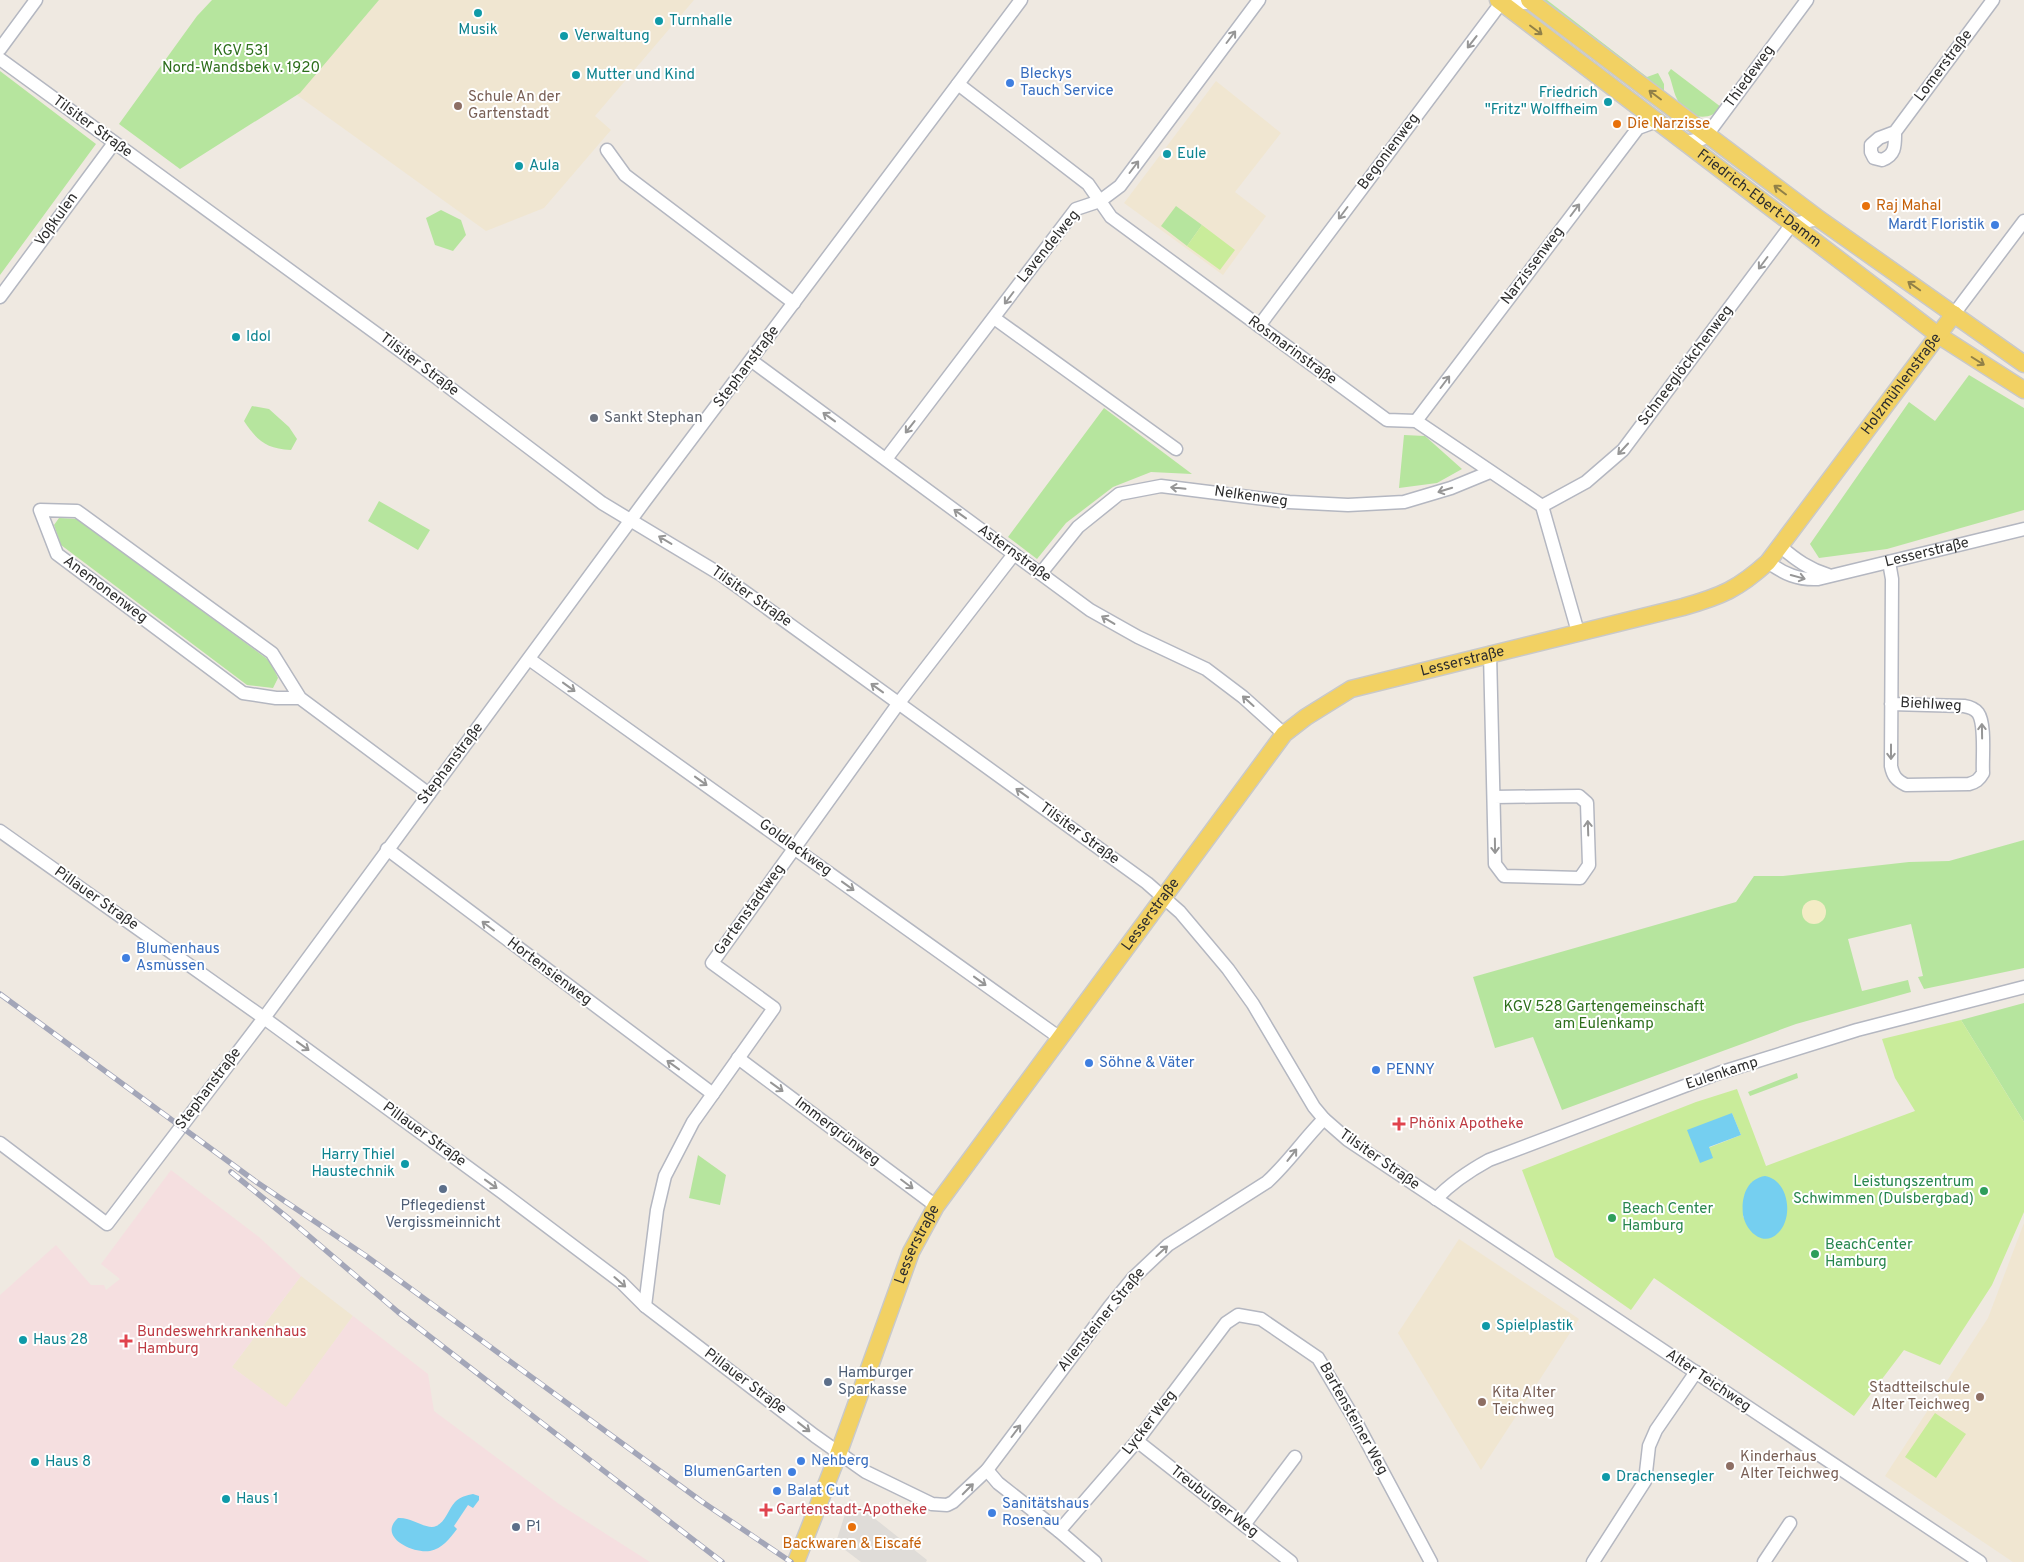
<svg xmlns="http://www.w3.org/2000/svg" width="2024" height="1562" font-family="Overpass,sans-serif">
<rect width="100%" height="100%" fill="#efe9e1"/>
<!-- education -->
<path fill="#f0e6d1" d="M379,0H694L595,116L611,130L544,208L486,231L297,95Z
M1216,81L1281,133L1235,192L1266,216L1223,275L1124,203Z
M2024,1223V1562H2013L1885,1476L1988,1318Z
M1459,1239L1579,1319L1481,1470L1398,1333Z
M301,1276L353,1316L286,1408L232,1367Z"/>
<!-- medical -->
<path fill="#f5dfe0" d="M171,1170L259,1237L301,1276L232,1367L286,1407L353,1316L428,1374L434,1411L559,1504L650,1562H0V1295L56,1245L91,1285H104L106,1290L120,1279L101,1264Z"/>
<!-- green -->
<path fill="#b6e59e" d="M212,0H379L300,93L180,169L119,124L197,16Z
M1540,0H1547L1647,77L1658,73L1664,84V94Z
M1671,69L1721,107C1709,124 1685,117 1677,99C1673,91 1672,81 1668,73Z
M0,71L96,144L0,275Z
M1176,206L1202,225L1187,246L1161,226Z
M441,210L461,220L466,235L453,251L435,245L426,218Z
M1969,375L2024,408V510L1887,549L1819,558L1810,544L1909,402L1935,421Z
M252,406L269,409L289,427L297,439L291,450C266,448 258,442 244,421Z
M1104,408L1192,474L1151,472L1113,487L1066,523L1037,559L1008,537Z
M1404,435L1425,436L1462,469L1437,483L1399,488Z
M379,501L430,530L418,550L368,521Z
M59,518L78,519L270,661L278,678L273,688L247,685L61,545L54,525Z
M2024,840V968L1924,989L1918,977L1923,976L1911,924L1848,939L1862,991L1908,980L1911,992L1796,1024L1562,1110L1533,1037L1495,1048L1473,977L1736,902L1754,876H1783L1909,862L1949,861Z
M2024,1003V1122L1961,1020Z
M1797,1073L1798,1078L1750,1096L1748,1092Z
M698,1155L726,1175L720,1205L689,1198Z"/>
<!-- sand -->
<path fill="#f3ecc5" d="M1802 912a12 12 0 1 1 24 0a12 12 0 1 1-24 0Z"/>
<!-- pitch -->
<path fill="#c9ec9a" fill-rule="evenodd" d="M1202,225L1235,250L1220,270L1187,246Z
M1961,1020L2024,1122V1212L1992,1285L1940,1365L1904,1350L1854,1416L1654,1278L1631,1310L1555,1257L1522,1170L1696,1102L1737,1089L1766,1166L1915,1111L1895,1078L1882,1039ZM1732,1113L1741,1135L1708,1148ZM1752,1182L1787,1208C1784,1222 1783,1233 1769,1238L1743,1217L1744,1196Z
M1935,1413L1966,1434L1936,1478L1905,1457Z"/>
<!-- plaza -->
<path fill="#dfdcd8" d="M850,1499L927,1560L926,1562H861L840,1546L841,1541L837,1539Z"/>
<!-- water -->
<path fill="#75cff0" d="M1732,1113L1741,1135L1709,1147L1713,1158L1700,1163L1687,1130Z
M1765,1176C1789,1180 1794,1218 1778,1233C1763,1248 1746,1231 1743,1215C1741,1198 1746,1179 1765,1176Z
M473,1494L479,1496V1500L473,1508L468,1505L454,1526L457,1529C450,1538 442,1549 430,1551C413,1554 377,1537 398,1518C411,1517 422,1527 432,1527C445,1526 448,1509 455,1502C460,1497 467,1495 473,1494Z"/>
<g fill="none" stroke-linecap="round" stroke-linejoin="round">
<!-- minor casing -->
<g stroke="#b4b7c1" stroke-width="15">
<g id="minor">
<path d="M0,49L36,0"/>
<path d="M0,59L421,366L602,503L720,574L1147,883L1180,912L1228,969L1253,1004L1314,1107L1324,1119L1348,1140L1980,1562"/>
<path d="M958,84L1088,184L1111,217L1387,420L1416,421L1542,506L1578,632"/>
<path d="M1895,132L1879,138L1871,145V152L1874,158L1882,160C1896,155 1895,145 1895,132L1993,0"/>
<path d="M1685,142L1702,139L1707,135L1807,0"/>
<path d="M607,150L625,175L794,303"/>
<path d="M0,297L114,143"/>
<path d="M1954,314L2024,221"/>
<path d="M994,318L1176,449"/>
<path d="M1259,326L1501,3H1533"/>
<path d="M752,361L1090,610L1138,637L1206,669L1243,697L1284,734"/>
<path d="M1416,421L1638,128L1657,121"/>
<path d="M886,459L1076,209L1100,201L1120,186L1259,0"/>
<path d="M1542,506L1586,482L1623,450L1792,224L1819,219"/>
<path d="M1781,547C1796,560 1809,569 1828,575"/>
<path id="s1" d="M1768,562C1784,574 1798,580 1818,579L2024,529"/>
<path d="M1889,562L1892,579L1891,766C1893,776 1896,780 1906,785L1969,784C1976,782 1979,780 1983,773C1982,759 1986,724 1978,713C1975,709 1970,707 1964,706L1891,704"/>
<path d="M1041,573L1078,527L1119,494L1161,486L1289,502L1348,505L1404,502L1451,488L1490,472"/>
<path d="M1490,653L1495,864L1504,876L1580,878L1589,865L1587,803L1579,796L1494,797"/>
<path d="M529,659L1060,1038"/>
<path d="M300,698H276L243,693L57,554L40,510L77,511L210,608L272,653L300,698L429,794"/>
<path d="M0,831L264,1018L503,1193L621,1282L645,1306L815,1436L866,1472L932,1504L947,1505L953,1502L987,1470L1110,1306L1133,1278L1168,1245L1267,1182C1288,1163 1304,1139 1324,1119"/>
<path d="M387,849L713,1094"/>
<path d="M738,1058L936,1206"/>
<path d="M0,1143L107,1224L264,1018L644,502L1021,0"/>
<path d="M1436,1199C1451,1183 1469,1171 1489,1160L1719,1073L1857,1030L2024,987"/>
<path d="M645,1306L657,1210L665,1176L693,1122L774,1008L712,963L898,704L1014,554"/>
<path d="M1137,1441L1291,1562"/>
<path d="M987,1470L998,1483L1059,1531L1095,1562"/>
<path d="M1244,1525L1295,1457"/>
<path d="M1059,1531L1137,1441L1226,1323L1238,1315L1261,1319L1318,1358L1355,1420L1431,1562"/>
<path d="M1593,1562L1645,1481L1649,1446L1656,1430L1696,1372"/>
<path d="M1764,1562L1790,1523"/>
</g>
</g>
<!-- major casing -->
<g stroke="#c9c9c9" stroke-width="19">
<g id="major">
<path id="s2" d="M1498,0L1938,335L2024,390"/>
<path d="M1529,0L1819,219L2024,364"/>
<path id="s3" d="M796,1562L839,1452L911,1252L936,1206L1284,734L1306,717L1351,689L1683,607C1722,596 1738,589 1768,562L1954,314"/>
</g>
</g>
<!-- minor -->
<use href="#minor" stroke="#fff" stroke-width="12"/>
<!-- major -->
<use href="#major" stroke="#f2d163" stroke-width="16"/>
<!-- rail casing -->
<g stroke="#a3a6b8" stroke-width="5.5">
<path id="rail" d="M0,994L255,1181L366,1256L701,1501L791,1562
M231,1172L289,1219L398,1312L722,1562"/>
</g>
<!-- rail -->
<use href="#rail" stroke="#fff" stroke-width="4" stroke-dasharray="11" stroke-linecap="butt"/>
</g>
<!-- one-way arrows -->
<defs><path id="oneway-shaft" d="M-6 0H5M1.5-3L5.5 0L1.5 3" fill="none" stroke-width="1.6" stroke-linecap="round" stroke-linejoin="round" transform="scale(1.25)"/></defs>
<g stroke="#908048">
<use href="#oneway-shaft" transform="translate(1536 30) rotate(37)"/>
<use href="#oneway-shaft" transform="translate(1655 95) rotate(-143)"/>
<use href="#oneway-shaft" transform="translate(1780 190) rotate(-143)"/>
<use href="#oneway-shaft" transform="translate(1914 286) rotate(-145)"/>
<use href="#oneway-shaft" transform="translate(1978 361) rotate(32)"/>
</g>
<g stroke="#969696">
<use href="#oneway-shaft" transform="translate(1231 37) rotate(-53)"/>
<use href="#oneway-shaft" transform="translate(1472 42) rotate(128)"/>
<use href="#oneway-shaft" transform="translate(1134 167) rotate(-53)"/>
<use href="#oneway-shaft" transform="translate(1575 210) rotate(-53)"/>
<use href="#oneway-shaft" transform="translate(1343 213) rotate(127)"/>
<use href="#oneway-shaft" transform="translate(1763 263) rotate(127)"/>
<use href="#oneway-shaft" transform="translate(1009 298) rotate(127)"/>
<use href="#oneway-shaft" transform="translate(1445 382) rotate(-53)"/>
<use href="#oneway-shaft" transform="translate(829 417) rotate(-144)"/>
<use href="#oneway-shaft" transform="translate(910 427) rotate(128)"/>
<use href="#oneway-shaft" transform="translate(1623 449) rotate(133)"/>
<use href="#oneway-shaft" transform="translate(1178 488) rotate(-174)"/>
<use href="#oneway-shaft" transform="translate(1445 490) rotate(163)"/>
<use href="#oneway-shaft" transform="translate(960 514) rotate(-144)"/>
<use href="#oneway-shaft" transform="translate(665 540) rotate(-149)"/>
<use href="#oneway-shaft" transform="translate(1798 577) rotate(15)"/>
<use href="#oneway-shaft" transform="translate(1108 620) rotate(-149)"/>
<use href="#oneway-shaft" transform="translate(569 687) rotate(36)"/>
<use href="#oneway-shaft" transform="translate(877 688) rotate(-144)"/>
<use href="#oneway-shaft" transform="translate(1248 701) rotate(-138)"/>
<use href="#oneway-shaft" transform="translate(1982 731) rotate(-91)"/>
<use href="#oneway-shaft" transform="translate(1891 752) rotate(90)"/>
<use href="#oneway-shaft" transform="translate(701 781) rotate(36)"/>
<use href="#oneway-shaft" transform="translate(1022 793) rotate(-144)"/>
<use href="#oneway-shaft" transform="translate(1588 828) rotate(-92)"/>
<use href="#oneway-shaft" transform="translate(1495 846) rotate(89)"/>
<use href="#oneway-shaft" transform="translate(848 886) rotate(36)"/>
<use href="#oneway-shaft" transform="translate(488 926) rotate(-143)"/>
<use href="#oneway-shaft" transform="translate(980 981) rotate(36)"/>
<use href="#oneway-shaft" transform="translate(303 1046) rotate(36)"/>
<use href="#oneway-shaft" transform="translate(673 1065) rotate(-144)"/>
<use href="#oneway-shaft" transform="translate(777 1087) rotate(36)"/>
<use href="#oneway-shaft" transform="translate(1292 1155) rotate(-52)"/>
<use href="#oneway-shaft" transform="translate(491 1184) rotate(36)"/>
<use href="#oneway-shaft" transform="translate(907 1184) rotate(37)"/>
<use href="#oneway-shaft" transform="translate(1162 1251) rotate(-42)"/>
<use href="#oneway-shaft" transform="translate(620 1282) rotate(41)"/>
<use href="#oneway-shaft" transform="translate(804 1427) rotate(38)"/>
<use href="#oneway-shaft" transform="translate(1016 1431) rotate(-53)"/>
<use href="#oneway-shaft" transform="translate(968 1489) rotate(-45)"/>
</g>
<!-- markers -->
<g fill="#0f9aa8" stroke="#fff" stroke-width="2">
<circle cx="478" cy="13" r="5"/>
<circle cx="659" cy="21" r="5"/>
<circle cx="564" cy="36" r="5"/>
<circle cx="576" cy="75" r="5"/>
<circle cx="1608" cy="102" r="5"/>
<circle cx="1167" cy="154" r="5"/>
<circle cx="519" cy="166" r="5"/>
<circle cx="236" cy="337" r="5"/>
<circle cx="405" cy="1164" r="5"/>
<circle cx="1486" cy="1326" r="5"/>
<circle cx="23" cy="1340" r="5"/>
<circle cx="35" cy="1462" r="5"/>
<circle cx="1606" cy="1477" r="5"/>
<circle cx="226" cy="1499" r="5"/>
</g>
<g fill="#3f7fe0" stroke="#fff" stroke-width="2">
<circle cx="1010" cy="83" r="5"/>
<circle cx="1995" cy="225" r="5"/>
<circle cx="126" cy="958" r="5"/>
<circle cx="1089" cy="1063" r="5"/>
<circle cx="1376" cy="1070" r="5"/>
<circle cx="801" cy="1461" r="5"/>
<circle cx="792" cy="1472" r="5"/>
<circle cx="777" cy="1491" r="5"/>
<circle cx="992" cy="1513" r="5"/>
</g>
<g fill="#8d6e63" stroke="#fff" stroke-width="2">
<circle cx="458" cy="106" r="5"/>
<circle cx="1980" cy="1397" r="5"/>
<circle cx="1482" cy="1402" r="5"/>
<circle cx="1730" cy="1466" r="5"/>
</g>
<g fill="#e8710a" stroke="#fff" stroke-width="2">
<circle cx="1617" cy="124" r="5"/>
<circle cx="1866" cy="206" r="5"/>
<circle cx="852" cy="1527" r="5"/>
</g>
<circle fill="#6b7280" stroke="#fff" stroke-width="2" cx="594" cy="418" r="5"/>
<g fill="#e0444e" stroke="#fff" stroke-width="2">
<path d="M1396.5 1116.5h5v5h5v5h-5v5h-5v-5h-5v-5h5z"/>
<path d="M123.5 1333.5h5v5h5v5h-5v5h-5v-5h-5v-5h5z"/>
<path d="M763.5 1502.5h5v5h5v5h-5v5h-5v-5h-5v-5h5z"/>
</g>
<g fill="#5c6f8a" stroke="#fff" stroke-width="2">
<circle cx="443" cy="1189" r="5"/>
<circle cx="828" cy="1382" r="5"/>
<circle cx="516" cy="1527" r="5"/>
</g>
<g fill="#2e9e5b" stroke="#fff" stroke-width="2">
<circle cx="1984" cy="1191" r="5"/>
<circle cx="1612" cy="1218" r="5"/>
<circle cx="1815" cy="1254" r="5"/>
</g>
<g text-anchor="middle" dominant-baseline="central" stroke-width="4" stroke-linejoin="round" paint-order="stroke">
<!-- culture labels -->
<g font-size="15" fill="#0d838f" stroke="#fff" text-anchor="start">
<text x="669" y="21">Turnhalle</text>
<text x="478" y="30" text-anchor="middle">Musik</text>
<text x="574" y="36">Verwaltung</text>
<text x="586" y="75">Mutter und Kind</text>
<text x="1598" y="93" text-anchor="end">Friedrich<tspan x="1598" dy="17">"Fritz" Wolffheim</tspan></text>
<text x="1177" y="154">Eule</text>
<text x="529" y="166">Aula</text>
<text x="246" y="337">Idol</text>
<text x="395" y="1155" text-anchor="end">Harry Thiel<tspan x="395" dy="17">Haustechnik</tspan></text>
<text x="1496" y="1326">Spielplastik</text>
<text x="33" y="1340">Haus 28</text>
<text x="45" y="1462">Haus 8</text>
<text x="1616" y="1477">Drachensegler</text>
<text x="236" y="1499">Haus 1</text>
</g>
<!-- park labels -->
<g font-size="15" fill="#2c6e1b" stroke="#fff">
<text x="241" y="51">KGV 531<tspan x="241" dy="17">Nord-Wandsbek v. 1920</tspan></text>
<text x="1604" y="1007">KGV 528 Gartengemeinschaft<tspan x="1604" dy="17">am Eulenkamp</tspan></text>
</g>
<!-- street labels -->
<g font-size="15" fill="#2e2e2e" stroke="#fff">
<text transform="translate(1944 66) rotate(-53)">Lomerstraße</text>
<text transform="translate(1750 77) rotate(-54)">Thiedeweg</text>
<text transform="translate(92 127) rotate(36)">Tilsiter Straße</text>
<text transform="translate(1389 152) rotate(-53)">Begonienweg</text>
<text stroke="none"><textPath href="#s2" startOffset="328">Friedrich-Ebert-Damm</textPath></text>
<text transform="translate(57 220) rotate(-54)">Voßkulen</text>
<text transform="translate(1049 247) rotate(-51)">Lavendelweg</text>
<text transform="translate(1533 266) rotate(-53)">Narzissenweg</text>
<text transform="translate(1292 351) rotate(36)">Rosmarinstraße</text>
<text transform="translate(419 365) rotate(37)">Tilsiter Straße</text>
<text transform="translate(1686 366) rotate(-53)">Schneeglöckchenweg</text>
<text transform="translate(747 367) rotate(-53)">Stephanstraße</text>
<text stroke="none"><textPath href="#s3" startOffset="1712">Holzmühlenstraße</textPath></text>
<text transform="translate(1251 497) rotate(8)">Nelkenweg</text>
<text stroke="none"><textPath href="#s1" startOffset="166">Lesserstraße</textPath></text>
<text transform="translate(1014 554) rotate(36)">Asternstraße</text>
<text transform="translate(105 590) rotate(37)">Anemonenweg</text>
<text transform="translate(751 597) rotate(35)">Tilsiter Straße</text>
<text stroke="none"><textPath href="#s3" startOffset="1165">Lesserstraße</textPath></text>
<text transform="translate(1931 705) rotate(3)">Biehlweg</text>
<text transform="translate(451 764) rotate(-53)">Stephanstraße</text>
<text transform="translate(1079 834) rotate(36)">Tilsiter Straße</text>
<text transform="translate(795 848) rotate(36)">Goldlackweg</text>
<text transform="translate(96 899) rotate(35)">Pillauer Straße</text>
<text transform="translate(750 910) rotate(-54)">Gartenstadtweg</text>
<text stroke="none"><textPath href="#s3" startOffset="745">Lesserstraße</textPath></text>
<text transform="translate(549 972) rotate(37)">Hortensienweg</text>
<text transform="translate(1722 1074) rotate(-18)">Eulenkamp</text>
<text transform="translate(209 1089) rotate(-53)">Stephanstraße</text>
<text transform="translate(837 1132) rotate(37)">Immergrünweg</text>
<text transform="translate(424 1135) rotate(36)">Pillauer Straße</text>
<text transform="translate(1379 1160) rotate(35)">Tilsiter Straße</text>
<text stroke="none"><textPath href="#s3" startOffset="340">Lesserstraße</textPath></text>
<text transform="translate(1102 1320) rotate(-51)">Allensteiner Straße</text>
<text transform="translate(1708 1381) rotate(34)">Alter Teichweg</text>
<text transform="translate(745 1382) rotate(37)">Pillauer Straße</text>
<text transform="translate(1353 1419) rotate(61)">Bartensteiner Weg</text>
<text transform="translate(1150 1423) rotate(-52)">Lycker Weg</text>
<text transform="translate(1214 1502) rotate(38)">Treuburger Weg</text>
</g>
<!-- shop labels -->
<g font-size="15" fill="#366cbe" stroke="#fff" text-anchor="start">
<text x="1020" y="74">Bleckys<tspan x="1020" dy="17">Tauch Service</tspan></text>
<text x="1985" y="225" text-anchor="end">Mardt Floristik</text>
<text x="136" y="949">Blumenhaus<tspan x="136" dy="17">Asmussen</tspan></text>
<text x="1099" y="1063">Söhne &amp; Väter</text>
<text x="1386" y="1070">PENNY</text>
<text x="811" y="1461">Nehberg</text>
<text x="782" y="1472" text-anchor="end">BlumenGarten</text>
<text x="787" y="1491">Balat Cut</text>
<text x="1002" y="1504">Sanitätshaus<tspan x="1002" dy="17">Rosenau</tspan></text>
</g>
<!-- education labels -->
<g font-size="15" fill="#785e54" stroke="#fff" text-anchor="start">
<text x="468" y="97">Schule An der<tspan x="468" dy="17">Gartenstadt</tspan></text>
<text x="1970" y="1388" text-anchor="end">Stadtteilschule<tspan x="1970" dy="17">Alter Teichweg</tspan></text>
<text x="1492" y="1393">Kita Alter<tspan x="1492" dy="17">Teichweg</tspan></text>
<text x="1740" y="1457">Kinderhaus<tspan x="1740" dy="17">Alter Teichweg</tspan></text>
</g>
<!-- food labels -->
<g font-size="15" fill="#c56008" stroke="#fff" text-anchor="start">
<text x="1627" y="124">Die Narzisse</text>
<text x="1876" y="206">Raj Mahal</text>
<text x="852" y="1544" text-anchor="middle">Backwaren &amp; Eiscafé</text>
</g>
<!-- worship labels -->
<g font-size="15" fill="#5b616d" stroke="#fff" text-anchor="start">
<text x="604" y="418">Sankt Stephan</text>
</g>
<!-- health labels -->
<g font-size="15" fill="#be3a42" stroke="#fff" text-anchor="start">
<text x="1409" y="1124">Phönix Apotheke</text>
<text x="137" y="1332">Bundeswehrkrankenhaus<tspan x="137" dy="17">Hamburg</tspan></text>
<text x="776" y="1510">Gartenstadt-Apotheke</text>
</g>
<!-- leisure labels -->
<g font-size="15" fill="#27864d" stroke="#fff" text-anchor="start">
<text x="1974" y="1182" text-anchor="end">Leistungszentrum<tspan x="1974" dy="17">Schwimmen (Dulsbergbad)</tspan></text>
<text x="1622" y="1209">Beach Center<tspan x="1622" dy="17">Hamburg</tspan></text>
<text x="1825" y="1245">BeachCenter<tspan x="1825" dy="17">Hamburg</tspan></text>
</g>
<!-- service labels -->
<g font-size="15" fill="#4e5e75" stroke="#fff" text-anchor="start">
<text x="443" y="1206" text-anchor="middle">Pflegedienst<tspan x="443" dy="17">Vergissmeinnicht</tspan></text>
<text x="838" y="1373">Hamburger<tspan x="838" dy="17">Sparkasse</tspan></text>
<text x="526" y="1527">P1</text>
</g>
</g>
</svg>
